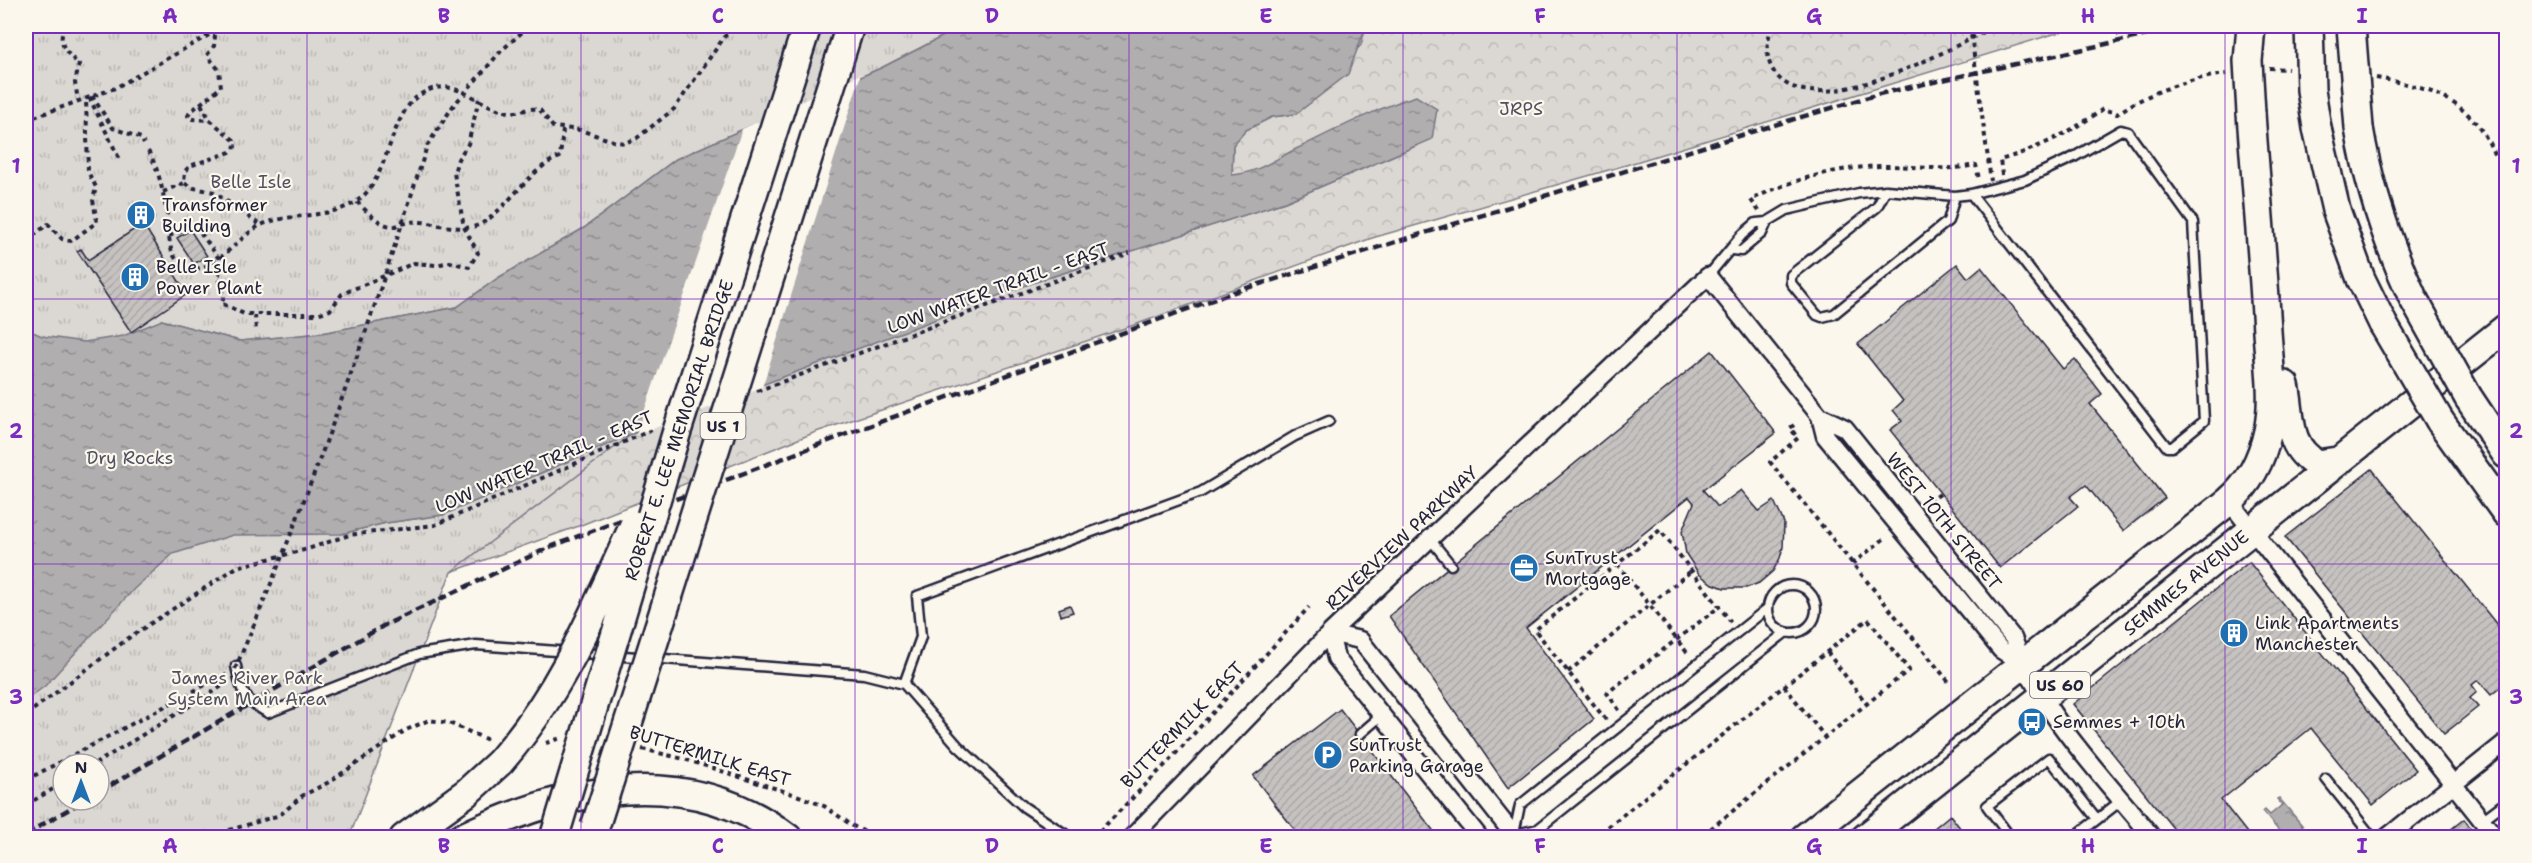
<svg xmlns="http://www.w3.org/2000/svg" width="2532" height="863" font-family="'Shantell Sans',sans-serif">
<defs>
<pattern id="forest-crowns" width="20" height="18" patternUnits="userSpaceOnUse" patternTransform="scale(1.5)"><rect width="20" height="18" fill="#dbd8d3"/><path d="M2 6a3 3 0 1 1 6 0M12 15a3 3 0 1 1 6 0" fill="none" stroke="#bcb9b6"/></pattern>
<pattern id="park-tufts" width="24" height="20" patternUnits="userSpaceOnUse" patternTransform="scale(1.5)"><rect width="24" height="20" fill="#dbd8d3"/><path d="M3 7l-1-3M5 7V3M7 7l1-3M15 17l-1-3M17 17v-4M19 17l1-3" fill="none" stroke="#bcb9b6"/></pattern>
<pattern id="water-ripples" width="26" height="14" patternUnits="userSpaceOnUse" patternTransform="scale(1.5)"><rect width="26" height="14" fill="#b1aeb0"/><path d="M2 4q2-2 4 0t4 0M15 11q2-2 4 0t4 0" fill="none" stroke="#908d90"/></pattern>
<pattern id="building-hatch" width="6" height="6" patternUnits="userSpaceOnUse" patternTransform="scale(1.5)"><rect width="6" height="6" fill="#c6c2c0"/><path d="M-1 1l2-2M0 6l6-6M5 7l2-2" fill="none" stroke="#aaa6a6"/></pattern>
</defs>
<rect width="100%" height="100%" fill="#fbf7ec"/>
<filter id="ink" filterUnits="userSpaceOnUse"><feTurbulence type="fractalNoise" baseFrequency=".0167" numOctaves="2"/><feDisplacementMap in="SourceGraphic" scale="12" xChannelSelector="R" yChannelSelector="G"/><feConvolveMatrix kernelMatrix="1 2 1 2 8 2 1 2 1" color-interpolation-filters="sRGB"/></filter>
<g filter="url(#ink)">
<!-- forest -->
<path fill="url(#forest-crowns)" stroke="#7e7d87" stroke-width="1.5" d="M1366,26H2080L1626,165L1372,238L1140,323L816,432L576,527L451,572L632,434L1029,284L1285,202L1432,139L1293,151L1260,170L1232,176L1233,145L1246,130L1272,117L1296,114L1361,45Z"/>
<!-- park -->
<path fill="url(#park-tufts)" stroke="#7e7d87" stroke-width="1.5" fill-rule="evenodd" d="M26,26H963L883,67L676,159L584,228L498,278L457,307L322,333L240,341L162,320L341,534L386,523L443,515L632,434L451,572L349,838L26,837ZM63,764H99V800H63Z"/>
<!-- water -->
<path fill="url(#water-ripples)" stroke="#787681" stroke-width="1.5" d="M963,26H1366L1348,74L1296,114L1272,117L1246,130L1233,145L1232,175C1257,173 1274,160 1296,149C1335,130 1375,109 1416,96L1437,109L1432,139L1285,202L1029,284L632,434L443,515L386,523L341,534L233,535L173,554L134,589L45,686L26,700V329L42,336L84,342L123,336L162,320L240,341L322,333L457,307L498,278L584,228L676,159L883,67Z
M2279,798L2312,837H2284L2263,812L2265,810L2270,815L2282,805L2277,799Z"/>
<!-- pier -->
<path fill="#fbf7ec" d="M861,74L762,388L636,435L742,129Z"/>
<!-- building -->
<path fill="url(#building-hatch)" stroke="#22223b" stroke-width="1.5" d="M139,204L151,221L144,227L133,208Z
M133,208L187,294L131,332L77,251L81,249L88,260L138,227L131,217Z
M190,230L207,256L194,264L177,238Z
M1957,264L1968,278L1981,267L2063,369L2075,359L2102,394L2090,404L2165,498L2123,531L2086,485L2070,497L2078,506L2000,568L1890,430L1902,421L1893,410L1903,401L1858,344Z
M1712,351L1776,433L1703,490L1718,507L1741,490L1759,511L1774,501L1784,523L1783,547L1780,558L1773,571L1759,583L1746,588H1724L1711,583L1699,574L1686,554L1682,531L1694,503L1689,497L1526,628L1594,719L1508,788L1389,616Z
M2372,469L2506,636V683L2491,695L2478,680L2472,685L2477,692L2470,698L2478,707L2444,734L2285,537Z
M2249,562L2416,770L2373,805L2311,728L2221,800L2251,838H2181L2073,704Z
M1070,605L1073,612L1061,616L1059,609Z
M1340,709L1439,838H1301L1253,776Z
M1950,815L1968,838H1922Z
M2464,819L2478,838H2440Z"/>
<g fill="none" stroke-linecap="round" stroke-linejoin="round">
<!-- service casing -->
<g stroke="#22223b" stroke-width="13">
<path id="service" d="M1886,190L1877,207L1791,275V283L1817,315L1822,317L1834,314L1948,221L1955,196
M1732,250L1741,251L1762,233L1767,222
M1708,276L1742,235L1756,223L1767,222L1787,210L1859,193L1886,190L1955,196L1971,194L2025,180L2074,157L2121,130L2128,132L2193,222L2204,421L2172,447H2167L1971,194
M1430,539L1451,565
M1768 609a24 24 0 1 1 48 0a24 24 0 1 1-48 0Z
M236,666C242,694 243,699 268,713L419,654L476,645L864,674L904,684L958,746L1024,807L1071,838
M904,684L921,637L917,596L1201,492L1295,436L1329,421
M1360,734L1382,715
M2326,779L2373,838
M2482,820L2506,802
M1514,834L1520,805L1768,608
M1512,835L1538,829L1786,632
M2011,838L1987,806L2049,758L2097,819
M2073,838L2122,800"/>
</g>
<!-- minor casing -->
<g stroke="#22223b" stroke-width="21">
<path id="minor" d="M1820,416L1845,428L2013,638C2041,715 2102,775 2153,838
M2229,501L2496,838
M1131,838L1330,633L1708,276L1820,416L1825,436L2001,650L2023,664
M1480,838L1336,658L1330,633L1360,640L1516,838
M2386,838L2506,742"/>
</g>
<!-- primary casing -->
<g stroke="#22223b" stroke-width="32">
<path id="primary" d="M2317,128L2336,210L2361,279L2383,324
M2359,128C2369,188 2387,242 2413,298
M2285,385C2292,415 2285,446 2317,464L2337,461
M2468,397L2506,454
M2440,421L2506,513
M404,838L466,793L500,762
M461,838C566,787 688,761 788,838
M1804,838L2229,501C2250,483 2262,459 2268,431C2275,399 2269,364 2267,331C2263,258 2256,186 2251,113
M1865,838L2506,328"/>
</g>
<!-- path -->
<path stroke="#22223b" stroke-width="4" stroke-dasharray="4.5 4.5" stroke-linecap="butt" d="M66,26C55,42 67,54 79,64L75,83L78,100
M216,26L214,46L207,55L219,70L221,87L190,112L188,116L192,119L210,120L234,140L235,147L230,152L190,166L185,171L184,183L194,188L214,192L260,225
M1772,26C1766,43 1764,62 1778,77C1820,122 1952,48 1995,26
M2269,68L2288,69
M2376,78C2431,87 2475,102 2495,157
M92,96L113,128L141,138L144,144
M89,97L119,158
M201,104L210,120
M26,120L115,88L225,26
M427,146L453,106L502,50L529,26
M148,151C160,170 164,198 168,220C170,235 167,251 179,262C204,287 239,235 261,225C295,210 341,222 367,192C389,167 393,110 421,94C455,73 477,107 509,112C520,114 529,106 540,110L553,127L580,130L616,142L625,143L637,138L674,109L725,36L738,26
M2002,175L2000,160C2038,149 2071,132 2103,109L2117,114C2148,92 2188,79 2226,74
M163,192L184,183
M357,202C366,210 381,228 395,226C404,224 412,220 422,222C439,224 454,230 472,227C500,222 528,167 560,157L563,130
M1759,211L1751,200C1793,178 1847,165 1894,166C1923,167 1948,171 1976,165L1979,179
M169,236L192,227L198,229L222,263L218,278L224,297L221,303L244,314H317L330,310L342,294L414,263L436,265L450,262L469,267L478,253L464,227L454,173L458,159L468,144L479,99
M26,241L48,224L62,239L71,241L97,222L93,200L96,187L88,172L86,98
M255,315L256,332
M757,391L1130,253
M1794,425L1790,428L1798,438L1770,462L1949,682
M1929,502L1940,494
M1617,564L1689,655
M1852,564L1885,538
M1827,652L1867,704
M1568,672L1691,571
M1784,686L1825,737
M1619,710L1607,693L1719,607
M26,715L130,637L237,567L308,549L349,535L435,525L654,429
M1606,720L1535,630L1660,530L1731,622
M546,743L561,738
M642,749L684,759L799,796L824,806L853,826L877,838
M95,764L227,683
M26,780L226,674
M26,805L63,783
M203,838L280,815L302,796L329,782L406,730L429,720L449,723L488,740
M1093,838L1169,761L1309,607
M1594,838L1868,619L1909,670L1699,838"/>
<!-- service -->
<use href="#service" stroke="#fbf7ec" stroke-width="8"/>
<!-- minor -->
<use href="#minor" stroke="#fbf7ec" stroke-width="16"/>
<!-- primary -->
<use href="#primary" stroke="#fbf7ec" stroke-width="27"/>
<!-- rail -->
<path stroke="#22223b" stroke-width="4.5" stroke-dasharray="9 4.5" stroke-linecap="butt" d="M2117,34L2142,26
M99,792L383,626L550,547L839,437L1234,292L1761,129L1879,94L2188,26
M26,834L85,800"/>
<!-- primary-bridge casing -->
<g stroke="#22223b" stroke-width="32" stroke-linecap="butt">
<path id="primary-bridge" d="M2251,26L2248,61L2251,113
M2309,26L2311,90L2317,128
M2351,26L2359,128
M2413,298L2468,397
M2383,324L2440,421
M500,762C562,691 595,610 634,525
M595,827L850,26
M555,835L677,431L807,26"/>
</g>
<!-- path-bridge -->
<path stroke="#22223b" stroke-width="4" stroke-dasharray="4.5 4.5" stroke-linecap="butt" d="M1970,26L1991,181
M235,669C309,499 371,323 427,146"/>
<!-- primary-bridge -->
<use href="#primary-bridge" stroke="#fbf7ec" stroke-width="27"/>
</g>
</g>
<!-- grid -->
<path fill="none" stroke="#7b2cbf" stroke-width="1.5" stroke-opacity="0.55" d="M307,26V838M581,26V838M855,26V838M1129,26V838M1403,26V838M1677,26V838M1951,26V838M2225,26V838M26,299H2506M26,564H2506"/>
<!-- icons -->
<defs>
<g id="building-disc" transform="scale(1.5)"><circle r="9.5" fill="#1f6fb2" stroke="#fbf7ec"/><path d="M-4-6H4V6H1V3H-1V6H-4ZM-2.5-4.3h1.7v1.8h-1.7ZM.8-4.3h1.7v1.8H.8ZM-2.5-1h1.7V.8h-1.7ZM.8-1h1.7V.8H.8Z" fill="#fff"/></g>
<g id="office-disc" transform="scale(1.5)"><circle r="9.5" fill="#1f6fb2" stroke="#fbf7ec"/><path d="M-6-3h4V-5.5h4V-3h4V5H-6ZM-1-4.5V-3h2v-1.5ZM-6 0V1H6V0Z" fill="#fff"/></g>
<g id="bus-disc" transform="scale(1.5)"><circle r="9.5" fill="#1f6fb2" stroke="#fbf7ec"/><path d="M-5-6H5V4H4V6H2V4H-2V6H-4V4H-5ZM-3.5-4V0h7V-4ZM-3.5 1.2v1.5H-2V1.2ZM2 1.2v1.5H3.5V1.2Z" fill="#fff"/></g>
<g id="parking-disc" transform="scale(1.5)"><circle r="9.5" fill="#1f6fb2" stroke="#fbf7ec"/><path d="M-3.5-5.5H1a3.5 3.5 0 0 1 0 7H-1V5.5H-3.5ZM-1-3.4V-.6H.8a1.4 1.4 0 0 0 0-2.8Z" fill="#fff"/></g>
</defs>
<g fill-rule="evenodd">
<use href="#building-disc" x="141" y="215"/>
<use href="#building-disc" x="135" y="277"/>
<use href="#office-disc" x="1524" y="568"/>
<use href="#building-disc" x="2234" y="633"/>
<use href="#bus-disc" x="2032" y="722"/>
<use href="#parking-disc" x="1328" y="755"/>
</g>
<g text-anchor="middle" dominant-baseline="central" stroke-width="4.5" stroke-linejoin="round" paint-order="stroke">
<!-- shield labels -->
<g fill="#fbf7ec" stroke="#636270" stroke-width="1.5">
<rect x="700.5" y="413" width="45" height="26" rx="4.5"/>
<rect x="2030" y="672" width="60" height="26" rx="4.5"/>
</g>
<g font-size="16" font-weight="bold" fill="#22223b">
<text x="723" y="426">US 1</text>
<text x="2060" y="685">US 60</text>
</g>
<!-- park labels -->
<g font-size="18" fill="#505061" stroke="#fbf7ec">
<text x="1521" y="109">JRPS</text>
<text x="251" y="182">Belle Isle</text>
<text x="130" y="458">Dry Rocks</text>
<text x="247" y="678">James River Park<tspan x="247" dy="21">System Main Area</tspan></text>
</g>
<!-- poi labels -->
<g font-size="18" fill="#22223b" stroke="#fbf7ec" text-anchor="start">
<text x="162" y="205">Transformer<tspan x="162" dy="21">Building</tspan></text>
<text x="156" y="267">Belle Isle<tspan x="156" dy="21">Power Plant</tspan></text>
<text x="1545" y="558">SunTrust<tspan x="1545" dy="21">Mortgage</tspan></text>
<text x="2255" y="623">Link Apartments<tspan x="2255" dy="21">Manchester</tspan></text>
<text x="2053" y="722">Semmes + 10th</text>
<text x="1349" y="745">SunTrust<tspan x="1349" dy="21">Parking Garage</tspan></text>
</g>
<!-- street labels -->
<g font-size="18" fill="#22223b" stroke="#fbf7ec">
<text transform="translate(998 288) rotate(-20)">LOW WATER TRAIL - EAST</text>
<text transform="translate(679 430) rotate(-72)">ROBERT E. LEE MEMORIAL BRIDGE</text>
<text transform="translate(544 462) rotate(-23)">LOW WATER TRAIL - EAST</text>
<text transform="translate(1944 521) rotate(51)">WEST 10TH STREET</text>
<text transform="translate(1402 538) rotate(-43)">RIVERVIEW PARKWAY</text>
<text transform="translate(2186 583) rotate(-39)">SEMMES AVENUE</text>
<text transform="translate(1182 725) rotate(-46)">BUTTERMILK EAST</text>
<text transform="translate(710 756) rotate(17)">BUTTERMILK EAST</text>
</g>
</g>
<!-- margin -->
<rect width="2532" height="863" fill="none" stroke="#fbf7ec" stroke-width="66"/>
<!-- north arrow -->
<g transform="translate(81 782)"><circle r="28" fill="#fbf7ec" stroke="#a4a2a5" stroke-width="1.5"/>
<path d="M0-4.5L10 22L0 15L-10 22Z" fill="#1f6fb2"/>
<text y="-9" font-size="16" font-weight="bold" text-anchor="middle" fill="#22223b">N</text>
</g>
<rect x="33" y="33" width="2466" height="797" fill="none" stroke="#7b2cbf" stroke-width="2"/>
<g font-size="20" text-anchor="middle" font-weight="bold" fill="#7b2cbf">
<text x="170" y="23">A</text>
<text x="444" y="23">B</text>
<text x="718" y="23">C</text>
<text x="992" y="23">D</text>
<text x="1266" y="23">E</text>
<text x="1540" y="23">F</text>
<text x="1814" y="23">G</text>
<text x="2088" y="23">H</text>
<text x="2362" y="23">I</text>
<text x="16" y="173">1</text>
<text x="2516" y="173">1</text>
<text x="16" y="438">2</text>
<text x="2516" y="438">2</text>
<text x="16" y="704">3</text>
<text x="2516" y="704">3</text>
<text x="170" y="853">A</text>
<text x="444" y="853">B</text>
<text x="718" y="853">C</text>
<text x="992" y="853">D</text>
<text x="1266" y="853">E</text>
<text x="1540" y="853">F</text>
<text x="1814" y="853">G</text>
<text x="2088" y="853">H</text>
<text x="2362" y="853">I</text>
</g>
</svg>
